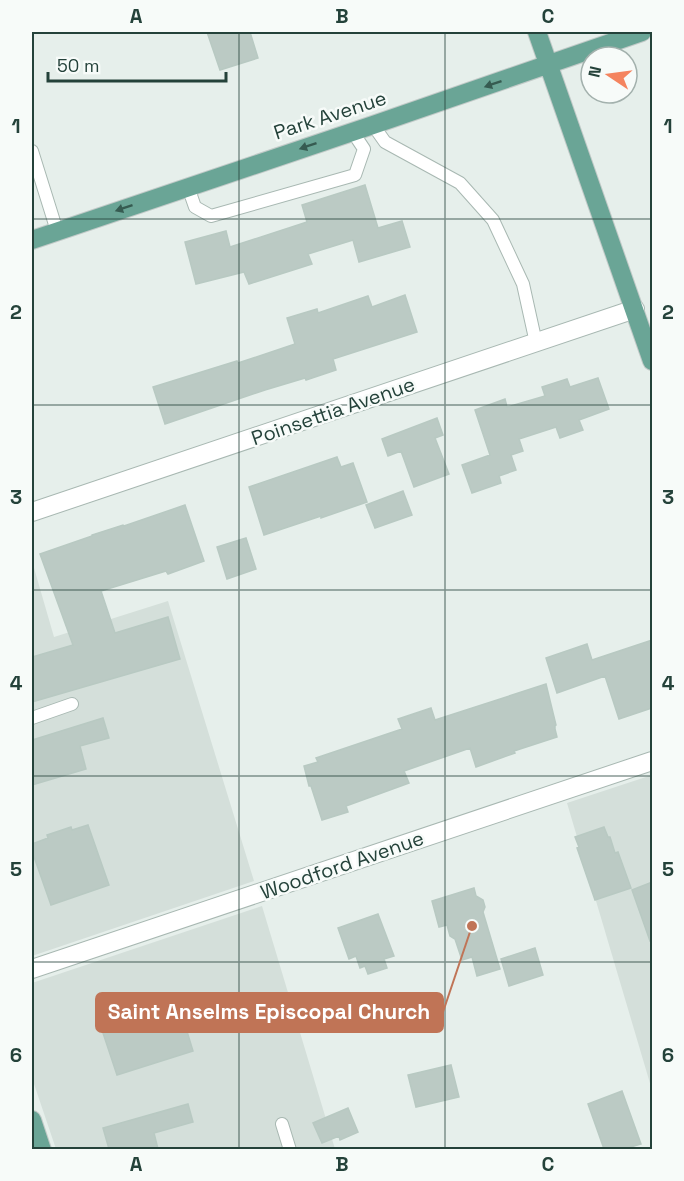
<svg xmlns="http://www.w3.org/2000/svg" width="684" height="1181" font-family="'Space Grotesk',sans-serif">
<rect width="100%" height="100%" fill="#e6efeb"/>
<!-- built -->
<path fill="#d4dfda" d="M32,561L54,637L168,601L254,881L32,956Z
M652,775V1090L567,803Z
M262,906L335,1149H56L32,1078V983Z"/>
<!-- building -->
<path fill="#bbcac4" stroke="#b8c9c2" stroke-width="1.5" d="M207,32H250L258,58L220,70Z
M365,185L378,228L402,221L410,247L359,262L353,240L308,254L312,264L249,284L244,272L196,284L185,242L226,231L230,247L307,222L302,205Z
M405,295L417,332L333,359L336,370L306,380L305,378L265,390L165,424L153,387L237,361L238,363L295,344L287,318L317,309L318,313L368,296L372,307Z
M598,378L609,409L579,420L583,430L560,438L556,427L519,439L523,451L511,455L516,470L499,476L501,483L472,493L462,465L490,455L475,410L505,399L507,407L545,396L542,387L567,379L570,387Z
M437,418L443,435L435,438L449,474L414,487L401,451L388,456L382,439Z
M337,457L341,467L353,463L367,502L321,518V516L264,535L249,487Z
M403,491L412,515L375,528L366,505Z
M185,505L204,561L168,574L166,571L101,591L115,633L168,617L180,659L32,702V657L73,645L40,554L92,536V535L123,525L124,526Z
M246,538L256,569L227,579L217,547Z
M652,640V708L619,719L605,676L557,693L546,658L587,644L592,660Z
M546,684L556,725L555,726V729L557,737L514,751L515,753L476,767L470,748L404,771L409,783L346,806L348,812L322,820L311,786H309L304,766L318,762L316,758L402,729L398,719L431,708L435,720Z
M103,718L109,738L80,746L86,769L32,785V740Z
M88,825L109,885L51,905L32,851V844L48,838L47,835L71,827L72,830Z
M604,827L608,837H610L615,853L618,852L631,888L595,900L577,848L579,847L575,837Z
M652,882V940L650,941L632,890Z
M474,888L476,896L483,900L485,907L483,912L500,969L477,976L472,957L462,960L455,939L450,936L447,925L439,927L432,901Z
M378,914L394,956L384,959L387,968L368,974L365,966L360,968L356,956L349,959L338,928Z
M535,948L543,975L509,986L501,959Z
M178,1002L193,1051L117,1075L101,1027Z
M451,1065L459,1097L416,1107L408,1075Z
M622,1091L641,1144L624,1149H604L588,1104Z
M188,1104L193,1122L154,1133L158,1149H109L103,1128Z
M348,1108L358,1132L340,1140L339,1136L322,1143L313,1123Z"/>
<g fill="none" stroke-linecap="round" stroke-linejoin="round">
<!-- lane casing -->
<g stroke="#a8b8b2" stroke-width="14">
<path id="lane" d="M373,125L385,142L460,183L493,220L523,284L536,343
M32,151L57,231
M188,187L195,207L211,216L355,175L364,149L352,131
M32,718L72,704
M282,1124L290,1150"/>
</g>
<!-- street casing -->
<g stroke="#a8b8b2" stroke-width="20">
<path id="street" d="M32,512L635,309
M32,969L652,761"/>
</g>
<!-- primary casing -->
<g stroke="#c2cac8" stroke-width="20">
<path id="primary" d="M537,32L652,361
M32,240L373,125L642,32
M32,1120L42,1150"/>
</g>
<!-- lane -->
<use href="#lane" stroke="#fff" stroke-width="12"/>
<!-- street -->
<use href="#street" stroke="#fff" stroke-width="18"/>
<!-- primary -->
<use href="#primary" stroke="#6aa596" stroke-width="18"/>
</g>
<!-- one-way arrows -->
<defs><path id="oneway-solid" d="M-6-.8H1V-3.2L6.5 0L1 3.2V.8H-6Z" transform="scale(1.5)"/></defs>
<g fill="#365b51">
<use href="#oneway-solid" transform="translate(493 84) rotate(161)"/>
<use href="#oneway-solid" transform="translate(308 146) rotate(161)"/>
<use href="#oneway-solid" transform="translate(124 208) rotate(161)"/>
</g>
<!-- grid -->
<path fill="none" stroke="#24423a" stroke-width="1.5" stroke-opacity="0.55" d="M239,32V1150M445,32V1150M32,219H652M32,405H652M32,590H652M32,776H652M32,962H652"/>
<g text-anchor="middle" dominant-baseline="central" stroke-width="5" stroke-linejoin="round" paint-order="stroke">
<!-- street labels -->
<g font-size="20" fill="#24423a" stroke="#f7fbf9">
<text transform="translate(330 115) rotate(-18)">Park Avenue</text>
<text transform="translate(333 411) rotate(-19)">Poinsettia Avenue</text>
<text transform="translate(342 865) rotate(-19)">Woodford Avenue</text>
</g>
</g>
<!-- callouts -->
<path fill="none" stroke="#c07456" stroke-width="2" d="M472 926L443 1012"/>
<circle fill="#c07456" stroke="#f7fbf9" stroke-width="2" cx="472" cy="926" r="6"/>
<rect fill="#c07456" stroke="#c07456" stroke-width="2" x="96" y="993" width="347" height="39" rx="6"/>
<g font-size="21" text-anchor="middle" font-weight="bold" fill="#fff">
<text x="269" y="1019">Saint Anselms Episcopal Church</text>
</g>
<!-- border -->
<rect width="684" height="1181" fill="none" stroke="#f7fbf9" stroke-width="66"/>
<!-- north arrow -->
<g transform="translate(609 75) rotate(283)"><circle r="28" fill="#f7fbf9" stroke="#a3b1ad" stroke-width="1.5"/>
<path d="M0-4.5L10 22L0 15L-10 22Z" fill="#f4845f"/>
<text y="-9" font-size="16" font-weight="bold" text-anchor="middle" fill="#24423a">N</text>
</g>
<!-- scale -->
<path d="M48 72v9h178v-9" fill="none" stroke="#24423a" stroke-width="3"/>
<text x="57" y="72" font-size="18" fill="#24423a" stroke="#f7fbf9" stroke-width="4.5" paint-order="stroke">50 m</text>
<rect x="33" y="33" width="618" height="1115" fill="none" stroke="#24423a" stroke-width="2"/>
<g font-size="20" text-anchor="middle" font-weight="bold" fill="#24423a">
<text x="136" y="23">A</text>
<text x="342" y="23">B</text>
<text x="548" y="23">C</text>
<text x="16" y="133">1</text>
<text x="668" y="133">1</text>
<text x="16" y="319">2</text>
<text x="668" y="319">2</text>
<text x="16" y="504">3</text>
<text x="668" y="504">3</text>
<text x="16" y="690">4</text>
<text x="668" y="690">4</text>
<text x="16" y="876">5</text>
<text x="668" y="876">5</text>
<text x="16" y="1062">6</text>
<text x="668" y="1062">6</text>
<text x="136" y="1171">A</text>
<text x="342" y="1171">B</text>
<text x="548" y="1171">C</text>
</g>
</svg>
